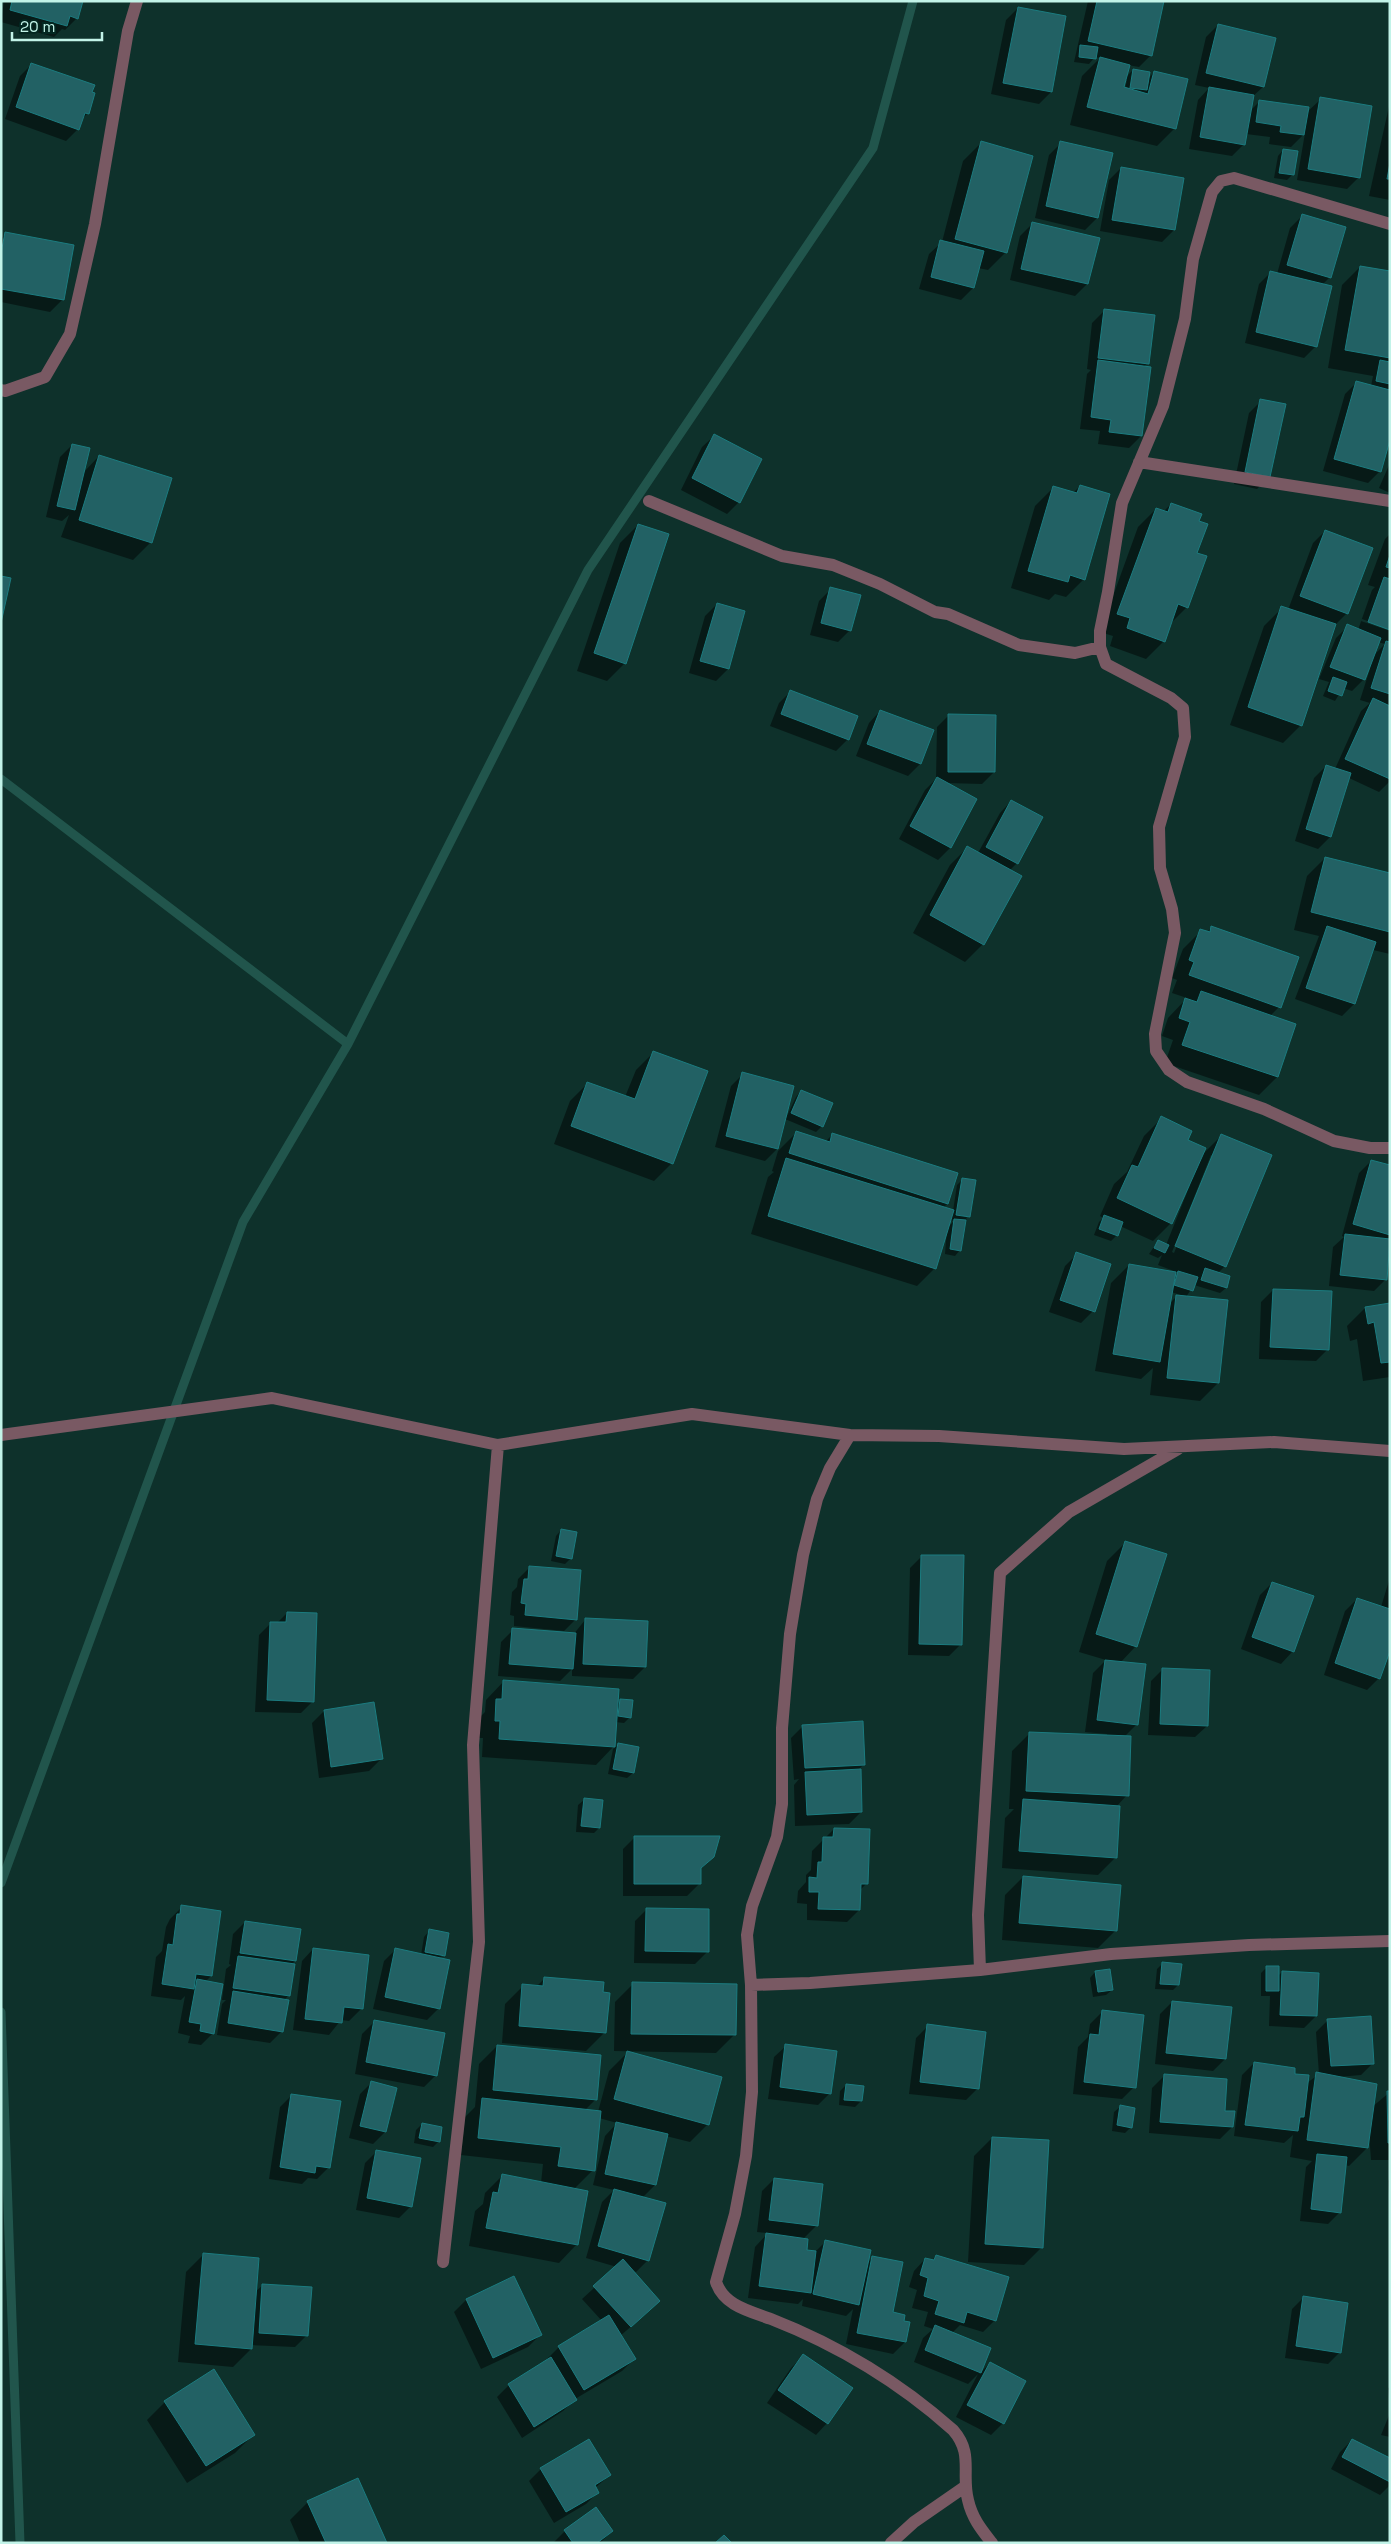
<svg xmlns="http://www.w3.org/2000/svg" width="1391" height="2544" font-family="'Space Grotesk',sans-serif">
<rect width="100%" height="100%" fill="#0e312b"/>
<!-- shadow -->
<path fill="#0007" fill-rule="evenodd" d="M4,1H82L77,18L65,30L62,29L54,37L1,22Z
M1088,1H1159L1151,55L1139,67L1128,65L1125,78L1133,70L1148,79L1154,72L1175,128L1157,146L1070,125L1082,76L1100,58L1095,57L1089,64L1074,62ZM1125,80H1127L1125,89L1123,88Z
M1018,8L1051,92L1039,104L991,94L1006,20Z
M1218,25L1263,87L1252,97L1250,111L1260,101L1306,113L1321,99L1359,177L1347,189L1297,180L1305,133L1291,147L1269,144L1270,137L1246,134L1244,144L1232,156L1189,149L1198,100L1209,88L1195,85L1206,37Z
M32,64L94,94L87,114L81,120L78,129L66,141L5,119L20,76Z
M1390,102V200L1369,196Z
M981,143L1006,252L988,270L978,268L973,288L961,300L919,289L929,254L942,242L963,161Z
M1061,143L1097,218L1085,230L1035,218L1049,155Z
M1283,150L1293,174L1287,180L1274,178L1278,156Z
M1121,168L1174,230L1162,242L1100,231L1109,180Z
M1302,216L1330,277L1322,285L1316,346L1304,358L1245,343L1259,284L1271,272L1277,274L1290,228Z
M1032,224L1087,284L1075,296L1010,280L1020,236Z
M6,234L62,300L50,312L1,302V238Z
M1360,267L1390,273V435L1380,471L1368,483L1323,471L1345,394L1357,382L1371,386L1373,376L1328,368L1342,285Z
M1104,311L1148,363L1143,367L1150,368L1141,436L1129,448L1098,444L1100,431L1080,429L1087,374L1091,370L1087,369L1092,323Z
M1261,401L1269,477L1257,489L1234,484L1249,413Z
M714,436L739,502L727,514L681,490L702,447Z
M72,445L83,473L99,456L151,542L133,560L61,537L69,515L62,521L46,517L60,457Z
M1390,463V493L1379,488Z
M1080,486L1084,579L1066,597L1055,594L1049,600L1011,588L1035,506L1053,488L1073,493Z
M1171,504L1198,522L1187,607L1170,624L1164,641L1146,659L1110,646L1113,636L1100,632L1138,527L1156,509L1163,512Z
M638,525L625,663L607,681L577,671L620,543Z
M1325,531L1347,613L1334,626L1301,725L1283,743L1230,725L1264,626L1282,608L1288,610L1313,543Z
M1390,534V629L1362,619L1361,621L1390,631V781L1379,792L1349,778L1330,837L1318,849L1295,841L1314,778L1326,766L1335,769L1361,711L1370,703L1360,700L1370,669L1368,668L1364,679L1352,691L1343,688L1335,701L1323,696L1329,682L1319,679L1336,638L1348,626L1358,630L1372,590L1375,587L1368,585L1385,539ZM1378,642L1385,644L1372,657Z
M831,589L850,630L838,642L810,635L819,601Z
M717,604L728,669L716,681L689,673L705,616Z
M791,691L848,739L836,751L770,726L779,703Z
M880,711L932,731L920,764L908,776L856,756L869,723Z
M949,715L994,772L982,784L946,783L976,799L950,848L938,860L899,839L925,790L936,779L937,727Z
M1011,801L1042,817L1017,863L1010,870L983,944L965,962L913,933L950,865L968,847L978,853L1000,813Z
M1325,858L1390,875V954L1373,950L1354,1004L1342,1016L1295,999L1319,936L1294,930L1307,876Z
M1212,927L1279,1007L1270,1016L1295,1025L1277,1077L1259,1095L1165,1063L1173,1040L1162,1036L1168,1018L1187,998L1172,993L1177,980L1172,978L1183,949L1201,931L1207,932Z
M654,1052L672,1163L654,1181L554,1144L570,1101L588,1083L625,1097L636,1070Z
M743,1074L786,1118L796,1097L801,1091L822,1126L816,1132L785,1119L777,1149L765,1161L715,1147L731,1086Z
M1162,1118L1203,1154L1222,1135L1225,1266L1218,1273L1226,1288L1220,1293L1194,1285L1186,1297L1218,1383L1200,1401L1150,1395L1153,1368L1141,1379L1095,1371L1111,1283L1129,1265L1174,1278L1179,1273L1158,1265L1162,1255L1158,1258L1149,1254L1158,1241L1166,1245L1190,1185H1188L1171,1223L1153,1241L1120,1226L1116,1236L1111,1241L1094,1235L1099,1222L1103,1218L1100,1216L1114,1184L1127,1172L1144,1136ZM1211,1155H1214L1174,1253L1172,1252ZM1171,1292L1184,1296L1183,1297L1177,1296L1169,1304Z
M796,1133L825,1142L833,1134L957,1174L947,1204L943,1208L953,1211L957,1185L963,1179L974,1181L960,1250L955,1256L945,1254L947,1229L935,1268L917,1286L751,1234L768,1177L774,1172L772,1171L778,1151ZM950,1220L954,1221L948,1227Z
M1371,1161L1390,1167V1246L1386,1279L1374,1291L1329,1286L1333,1247L1344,1237L1342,1236L1359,1173Z
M1077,1254L1093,1311L1081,1323L1049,1312L1065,1266Z
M1273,1290L1328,1349L1316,1361L1259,1359L1261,1302Z
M1390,1304V1377L1363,1381L1357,1339L1350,1341L1347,1326L1365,1308Z
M561,1530L571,1558L565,1564L551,1561L556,1536Z
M1125,1543L1136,1646L1120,1663L1137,1724L1124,1737L1127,1795L1116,1807V1857L1098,1875L1002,1868L1005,1818L1014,1809H1009L1012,1751L1030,1733L1107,1736V1734L1085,1732L1093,1673L1106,1660L1079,1652L1107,1561Z
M922,1556L961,1644L949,1656L908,1655L910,1568Z
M530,1567L576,1619L564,1631L514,1626V1616L510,1615L512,1592L517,1587L518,1579Z
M1390,1577V1647L1379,1678L1367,1690L1324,1675L1345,1611L1357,1599L1381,1607Z
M1272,1583L1312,1597L1292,1652L1281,1664L1241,1649L1260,1595Z
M287,1613L313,1701L301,1713L255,1712L259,1635L271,1623H277Z
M585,1620L645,1667L633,1679L572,1676V1669L560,1681L498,1676L501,1642L513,1630L573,1635Z
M1163,1669L1207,1726L1195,1737L1148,1735L1151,1681Z
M504,1681L617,1704L620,1700L630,1717L624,1723L615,1722L614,1746L596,1765L482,1757L483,1738H477L479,1718L485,1712L486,1700Z
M373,1704L381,1759L369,1771L319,1778L312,1723L324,1711Z
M803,1726L864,1764L859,1769L861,1812L849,1824L795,1826L794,1785L799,1779L794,1780L791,1738Z
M619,1744L633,1773L627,1778L608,1774L613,1749Z
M584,1800L599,1828L594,1833L576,1832L578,1805Z
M834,1829L866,1884L859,1891V1910L847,1922L807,1920V1904L797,1903L798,1891L806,1882V1875L811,1870L812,1851Z
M635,1837L713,1857L699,1870V1884L687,1896H623V1849Z
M1023,1877L1116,1930L1098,1948L1002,1940L1005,1895Z
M182,1907L220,1912L211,1976L205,1982L213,2033L201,2045L188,2043L190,2036L178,2033L185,1996L181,2000L151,1996L156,1957L162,1951L166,1927L170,1919Z
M647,1909L707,1952L695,1964L634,1963L635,1921Z
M245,1922L295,1961L291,1965L289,1995L284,2000L282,2031L270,2043L217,2035L222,2004L226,2000H222L226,1969L231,1965L229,1964L233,1934Z
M429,1931L443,1955L439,1959V2008L427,2020L373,2009L384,1961L396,1949L421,1955L424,1937Z
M313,1949L361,2009L349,2021L341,2020L329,2035L293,2030L302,1961Z
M1162,1964L1178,1985L1173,1990L1155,1989L1157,1969Z
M1267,1967L1278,1976L1282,1972L1316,2016L1304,2028L1269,2026L1270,1996H1261V1973Z
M1095,1972L1112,1990L1106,1995L1093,1997L1090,1978Z
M545,1978L604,2033L586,2051L502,2043L505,2004L523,1986L536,1987Z
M633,1984L734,2035L716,2053L614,2051L615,2002Z
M1172,2002L1225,2059L1213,2071L1155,2064L1160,2014Z
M1102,2012L1134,2087L1122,2099L1073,2094L1078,2047L1088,2037L1090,2024Z
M1328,2020L1373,2063L1361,2075L1337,2077L1372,2107L1390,2092V2160H1371L1369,2133L1367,2148L1349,2166L1345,2165L1340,2212L1328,2224L1300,2221L1306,2167L1312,2161L1290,2157L1293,2135L1284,2143L1234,2136L1242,2075L1254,2063L1293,2075L1307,2083L1319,2074L1316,2032Z
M374,2022L436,2075L424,2087L355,2074L362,2034Z
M928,2026L978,2088L966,2100L909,2094L916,2038Z
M497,2046L595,2100L584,2111L598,2112L609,2071L627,2053L708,2124L690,2142L666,2136L655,2185L642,2198L648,2260L636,2272L632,2271L647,2313L620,2336L634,2359L622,2371L575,2399L563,2411L522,2438L497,2397L509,2385L548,2361L547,2359L559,2347L602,2321L582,2299L617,2267L586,2258L602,2202L614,2190L593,2185L605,2136L617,2123L599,2118L593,2170L574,2189L576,2245L559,2263L469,2246L475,2211L483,2204L485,2193L503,2175L541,2183L543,2164L461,2155L465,2117L475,2107L479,2064Z
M786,2046L830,2093L818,2105L768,2099L774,2057Z
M1164,2076L1224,2112L1232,2127L1220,2139L1149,2133L1152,2088Z
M372,2082L396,2089L385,2132L373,2144L349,2138L360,2094Z
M846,2085L861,2101L855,2107L839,2105L840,2091Z
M292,2095L329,2167L317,2179L308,2178L302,2184L269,2179L280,2107Z
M1120,2107L1131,2127L1125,2133L1112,2131L1114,2112Z
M422,2124L439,2141L433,2147L414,2143L416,2130Z
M992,2138L1042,2247L1024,2265L968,2262L974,2156Z
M377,2151L411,2206L399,2218L356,2210L365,2163Z
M1390,2178V2209L1388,2181Z
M774,2179L817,2225L803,2239L806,2251L815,2252L826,2241L867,2263L872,2258L891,2313L905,2342L893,2354L846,2344L853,2309L846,2316L802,2306L803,2299L798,2304L748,2298L755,2247L768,2233L757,2232L762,2191Z
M204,2254L255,2292L263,2285L307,2335L295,2347L251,2345V2349L233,2367L178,2362L186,2272Z
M936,2256L995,2320L983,2332L960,2325L952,2333L989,2348L979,2374L990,2363L1025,2381L1003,2423L991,2435L956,2417L978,2374L968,2384L914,2362L923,2338L933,2329L924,2326L928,2312L912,2308L917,2290L909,2287L914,2271L925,2259L931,2261Z
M514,2278L540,2335L528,2347L481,2369L454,2312L466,2300Z
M1304,2297L1340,2352L1328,2364L1285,2358L1292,2309Z
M803,2356L827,2423L816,2435L767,2403L791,2368Z
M1390,2387V2409L1388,2388Z
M165,2402L253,2435L235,2453L187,2483L147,2420Z
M1390,2413V2437L1381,2435Z
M1352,2440L1390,2459V2485L1380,2495L1331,2469L1340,2452Z
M589,2441L610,2475L595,2488L598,2492L586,2504L554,2523L529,2481L541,2469Z
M308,2502L385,2543H300L290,2520Z
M596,2508L612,2531L600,2543H553L565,2531Z"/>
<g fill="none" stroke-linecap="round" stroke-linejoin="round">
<!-- stream -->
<path stroke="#21554c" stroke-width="9" d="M1,779L348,1044
M1,1883L243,1222L348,1044L588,570L873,148L913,1
M1,2012L20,2543"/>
</g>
<!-- building -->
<path fill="#226164" stroke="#1b7c80" d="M12,1H83L78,19L70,16L67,26L10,10Z
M1097,1H1164L1152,56L1088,41Z
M1018,7L1066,16L1052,92L1003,83Z
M1218,24L1276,38L1264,87L1206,73Z
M1080,45L1098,47L1096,59L1079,57Z
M1100,57L1130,65L1124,87L1148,94L1154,71L1188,79L1176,129L1087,107Z
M31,63L95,85L92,92L95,93L89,114L85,113L79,130L16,107Z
M1133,69L1150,72L1147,90L1130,88Z
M1209,87L1254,95L1245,145L1200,137Z
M1320,97L1372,106L1360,178L1308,169Z
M1259,100L1309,107L1304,135L1280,132L1281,126L1256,122Z
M981,141L1033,156L1007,253L955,239Z
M1060,141L1113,153L1098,218L1046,206Z
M1283,149L1298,151L1294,175L1279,173Z
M1390,163V179H1387Z
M1121,167L1184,178L1175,230L1112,220Z
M1302,214L1346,227L1331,278L1287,265Z
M1032,222L1100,238L1088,284L1021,269Z
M5,232L74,245L64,300L1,289V254Z
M940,240L984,251L974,288L931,277Z
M1360,266L1390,271V358L1345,350Z
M1270,271L1332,286L1317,347L1256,332Z
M1104,309L1155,315L1149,364L1098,358Z
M1098,360L1151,367L1142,436L1109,432L1111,420L1091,417Z
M1380,360L1390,362V384L1376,381Z
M1356,381L1390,390V440L1381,472L1334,459Z
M1260,399L1286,404L1270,477L1245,472Z
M714,434L762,459L740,503L692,478Z
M72,444L90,448L75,510L57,506Z
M99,455L172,478L152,543L79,520Z
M1080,485L1110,494L1085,580L1070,575L1068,582L1028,571L1053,486L1077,493Z
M1171,503L1202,514L1199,521L1208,524L1197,553L1207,556L1188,608L1178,604L1165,642L1127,628L1130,618L1117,614L1156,508L1168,512Z
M638,524L669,534L626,664L594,653Z
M1325,530L1373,548L1348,614L1300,596Z
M1390,555V568L1386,567Z
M1,576L11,578L1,623Z
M1384,577L1390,579V630L1368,622Z
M830,587L861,595L851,631L821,623Z
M717,603L745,611L729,669L700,661Z
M1281,606L1336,624L1302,726L1248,707Z
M1347,624L1381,638L1365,680L1330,667Z
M1386,641L1390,642V694L1371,688Z
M1333,677L1347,682L1342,696L1328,691Z
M790,690L858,716L849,740L781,714Z
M1373,698L1390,706V779L1345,759Z
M880,710L934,730L921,764L867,744Z
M948,714L996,715L995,772H948Z
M1326,765L1351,773L1331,837L1306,829Z
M937,777L977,799L951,848L910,826Z
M1011,800L1043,817L1018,864L986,847Z
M967,846L1022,876L984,945L930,915Z
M1325,857L1390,873V932L1311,912Z
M1211,926L1299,957L1281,1008L1189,975L1194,962L1189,960L1200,929L1210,932Z
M1327,926L1376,942L1355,1004L1306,988Z
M1201,991L1296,1024L1278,1077L1182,1045L1190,1022L1179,1018L1185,998L1197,1002Z
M653,1051L708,1071L673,1164L571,1126L587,1082L635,1099Z
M742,1072L794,1086L778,1149L726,1136Z
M801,1090L833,1103L823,1127L791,1113Z
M1161,1116L1192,1131L1188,1140L1206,1148L1172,1224L1117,1198L1132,1165L1138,1167Z
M796,1131L830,1142L832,1133L958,1173L948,1204L789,1153Z
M1221,1134L1272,1155L1226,1267L1175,1246Z
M786,1158L954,1210L936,1269L768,1216Z
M1371,1160L1390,1165V1235L1353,1224Z
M962,1178L976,1180L970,1217L956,1215Z
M1104,1215L1123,1222L1118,1236L1099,1229Z
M954,1219L966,1220L961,1251L950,1249Z
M1345,1234L1390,1239L1387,1280L1340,1275Z
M1158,1240L1169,1245L1165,1253L1154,1248Z
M1076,1252L1111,1264L1095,1312L1060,1300Z
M1129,1264L1176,1272L1160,1362L1113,1354Z
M1205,1268L1230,1276L1227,1288L1201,1280Z
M1178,1271L1198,1277L1193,1291L1174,1285Z
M1273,1289L1332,1291L1329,1350L1270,1347Z
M1176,1295L1228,1300L1219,1383L1167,1378Z
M1390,1303V1362L1381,1363L1374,1322L1368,1324L1365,1307Z
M561,1529L577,1532L572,1559L556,1556Z
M1125,1541L1167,1554L1137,1647L1096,1634Z
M921,1555H964L962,1645L919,1644Z
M529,1566L581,1570L577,1620L525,1615L526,1604L521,1603L524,1579H528Z
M1272,1582L1314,1596L1294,1652L1252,1637Z
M1357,1598L1390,1609V1651L1380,1679L1335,1663Z
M287,1612L317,1613L314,1702L267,1700L270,1622H286Z
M585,1618L648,1621L646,1667L583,1664Z
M512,1628L576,1633L573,1669L509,1664Z
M1105,1660L1146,1664L1138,1725L1097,1720Z
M1162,1668L1210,1670L1208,1726L1160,1724Z
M503,1680L619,1689L615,1747L499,1739L500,1721H495L496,1699H502Z
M620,1699L633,1700L631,1718L618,1716Z
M374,1702L383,1759L331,1767L324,1710Z
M863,1721L865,1765L805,1768L802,1725Z
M1029,1732L1131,1736L1129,1796L1026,1791Z
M618,1743L639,1747L634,1773L613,1769Z
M861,1769L862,1812L807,1815L805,1772Z
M584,1798L603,1800L600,1828L581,1826Z
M1023,1799L1120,1806L1117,1858L1019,1851Z
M834,1828L870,1829L868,1884H861L860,1910L818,1909L819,1892H809V1877L817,1878L818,1862H822L823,1837H833Z
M634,1836H720L714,1857L701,1868V1884H634Z
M1023,1876L1121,1885L1117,1931L1019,1923Z
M181,1905L221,1911L212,1976L196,1974L194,1989L162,1984L168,1944L173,1945L177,1914H180Z
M646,1908L709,1909V1952L645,1951Z
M245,1921L301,1929L296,1961L240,1953Z
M429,1929L449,1933L445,1956L425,1952Z
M313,1948L369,1955L363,2009L344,2007L342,2023L305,2019Z
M395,1948L450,1960L440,2009L385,1997Z
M238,1956L295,1964L290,1996L233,1988Z
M1162,1962L1182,1964L1179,1985L1160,1984Z
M1266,1966H1279V1991H1266Z
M1110,1969L1113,1990L1098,1992L1095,1971Z
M1282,1971L1319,1973L1317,2016L1280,2015Z
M544,1977L604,1982L603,1992L610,1993L606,2033L519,2026L522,1984L543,1986Z
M197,1979L223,1984L214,2034L200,2031L201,2024L189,2022Z
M632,1982L737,1984L736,2035L631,2034Z
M233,1991L289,2000L283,2032L228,2023Z
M1172,2001L1232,2007L1226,2059L1166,2053Z
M1102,2010L1144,2015L1136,2088L1084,2082L1090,2034L1099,2035Z
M1371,2016L1374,2064L1331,2066L1327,2019Z
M374,2020L445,2033L437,2076L366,2062Z
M927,2024L986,2032L979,2089L920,2082Z
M785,2044L837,2051L831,2094L780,2087Z
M497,2045L601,2055L597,2100L493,2090Z
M627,2051L722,2077L709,2125L614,2099Z
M1254,2062L1295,2068V2074L1309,2075L1304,2117H1300L1298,2131L1245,2125Z
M1316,2072L1377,2084L1368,2148L1307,2140Z
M1164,2074L1227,2079L1225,2111H1235L1233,2127L1160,2122Z
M371,2081L397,2088L386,2132L360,2126Z
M846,2084L864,2086L862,2101L844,2100Z
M1387,2091H1390V2143H1388Z
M291,2094L341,2101L330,2168L316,2166L315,2173L280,2167Z
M482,2098L601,2111L595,2171L558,2166L561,2147L478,2138Z
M1120,2105L1135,2108L1132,2128L1117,2125Z
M616,2122L668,2134L656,2185L605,2174Z
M422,2123L442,2127L440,2142L419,2138Z
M992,2137L1049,2140L1043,2248L985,2244Z
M376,2150L421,2158L412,2207L367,2198Z
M1317,2154L1347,2157L1341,2213L1311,2209Z
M502,2174L588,2191L578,2245L486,2228L493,2192L498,2193Z
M774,2178L823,2184L818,2226L769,2220Z
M614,2189L666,2203L649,2261L598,2246Z
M766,2233L808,2239L807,2250L816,2251L811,2293L759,2286Z
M825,2240L871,2250L859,2305L813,2294Z
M203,2253L259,2258L252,2349L195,2344Z
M936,2255L1009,2277L996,2321L967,2312L964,2323L935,2314L939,2301L924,2296L928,2278L920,2275L925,2258L934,2260Z
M872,2256L903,2262L893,2312L905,2315L904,2321L910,2322L906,2342L857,2333Z
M623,2259L660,2301L631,2327L593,2286Z
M514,2276L542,2335L493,2358L466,2299Z
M262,2284L312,2287L308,2336L259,2333Z
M1303,2296L1348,2303L1341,2353L1296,2346Z
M609,2315L636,2359L584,2390L558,2346Z
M935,2325L991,2348L981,2373L925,2350Z
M803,2354L853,2388L828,2424L778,2390Z
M551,2357L577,2400L534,2427L508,2384Z
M990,2362L1026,2381L1004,2424L967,2405Z
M214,2369L255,2435L206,2466L164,2401Z
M589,2439L611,2475L595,2485L599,2493L566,2512L540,2468Z
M1352,2439L1390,2458V2482L1342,2457Z
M358,2478L387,2543H326L307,2501Z
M596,2507L613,2531L597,2543H573L564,2530Z
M724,2535L732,2543H715Z"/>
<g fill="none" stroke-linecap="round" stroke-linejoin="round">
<!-- minor -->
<path stroke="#795963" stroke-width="12" d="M1390,224L1234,178L1221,181L1212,192L1193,259L1185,319L1163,406L1122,503L1108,592L1100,631V647L1106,664L1171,698L1183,708L1185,737L1159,827L1160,868L1172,909L1175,933L1155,1034L1156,1051L1169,1070L1187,1082L1264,1109L1334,1141L1370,1148H1390
M1,390L5,391L45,377L70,334L95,224L128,31L137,1
M1139,462L1390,501
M649,501L782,556L833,565L880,584L935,612L948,614L1019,645L1075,653L1100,647
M1,1435L272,1398L498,1445L692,1414L850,1435L939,1436L1124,1449L1274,1442L1390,1451
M850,1435L830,1468L817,1499L803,1555L790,1634L782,1728V1804L777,1837L752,1906L747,1935L751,1985L752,2092L746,2156L735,2214L716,2282C724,2306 750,2311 771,2319C840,2346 898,2381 953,2430C974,2454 961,2473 968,2500C972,2518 981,2529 992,2543
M980,1970L978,1915L1000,1573L1069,1512L1178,1449
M751,1985L810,1983L980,1970L1111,1954L1249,1945L1390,1941
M443,2262L479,1942L473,1745L498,1445
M891,2543L914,2522L966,2486"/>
</g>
<!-- border -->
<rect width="1391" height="2544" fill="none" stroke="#c2f3e8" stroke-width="5"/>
<!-- scale -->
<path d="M12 32v8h90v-8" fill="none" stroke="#c2f3e8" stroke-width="2.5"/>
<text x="20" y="32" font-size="15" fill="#c2f3e8" stroke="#032721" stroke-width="4" paint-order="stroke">20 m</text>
</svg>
